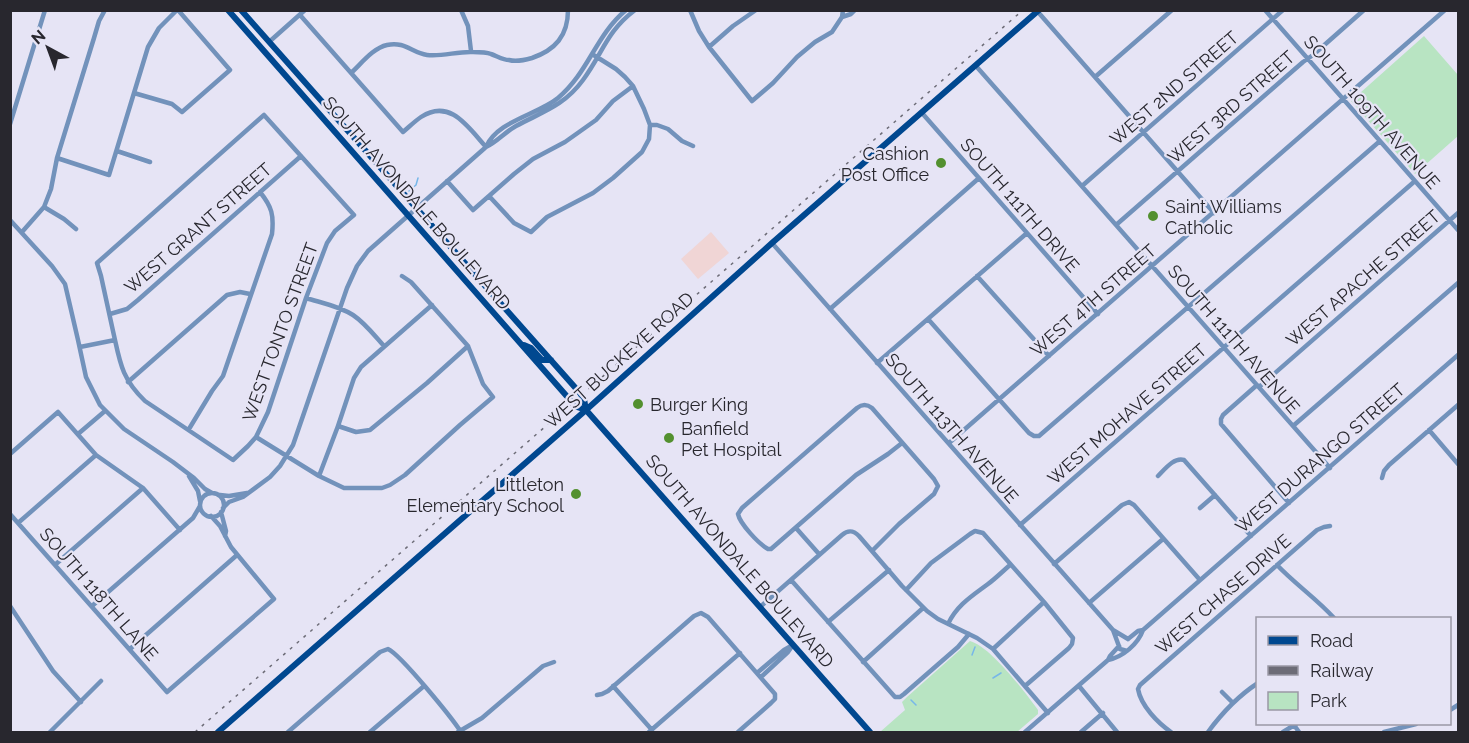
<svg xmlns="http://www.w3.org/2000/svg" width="1469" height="743" font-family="Raleway,sans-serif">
<rect width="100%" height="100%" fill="#e6e4f5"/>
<!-- industrial -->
<path fill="#f0d5d5" d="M711,232L729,253L698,279L681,259Z"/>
<!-- green -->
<path fill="#b8e4c2" d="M1424,36L1458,75V136L1415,174L1351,101Z
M970,641C991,647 1024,691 1038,710V714L1017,732H880L905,710L902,702L907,697Z"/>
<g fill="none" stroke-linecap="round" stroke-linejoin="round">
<!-- stream -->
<path stroke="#77b7e9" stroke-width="1.5" d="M409,191L416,185L418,178
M972,655L975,647
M993,678L1001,673
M911,700L916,705"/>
<!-- minor -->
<path stroke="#7292bb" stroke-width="4.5" d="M461,10L468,26L471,51
M690,10L699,31L709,47L752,101L773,83L797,57L815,42L832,32L842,17L843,10
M1265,10L1458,230
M1038,12L1214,213
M300,15L403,132C409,127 415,121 421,117C450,98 468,127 486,147
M842,17L851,14L855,10
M269,42L305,10
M709,47L733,26L756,10
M976,66L1330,468
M351,73C361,64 373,48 387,45C405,41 412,53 427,55C442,57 458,51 473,52C479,52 486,52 491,54C497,56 503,60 509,60C516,62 525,60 532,58C555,50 568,36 568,10
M1095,77L1172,10
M134,93L172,104L182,112L230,70L178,10
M922,113L1098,314
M264,115L354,215L335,231L327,243L306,298L268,412L256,437L248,446L233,460L145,401C121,378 120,362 113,331C109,313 105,295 101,276L97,263Z
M10,124L45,10
M650,125H657L668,129L682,141L693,146
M486,147C497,121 537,115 558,98C589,72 595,36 626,10
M117,151L150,162
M57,158L109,175L148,47L159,28L177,10
M447,181L473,210L514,174L533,159L565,142L596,120L613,101L633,86
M1082,186L1283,10
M489,196L514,223L531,232L547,217L593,193L613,178L642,152L649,139L650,125L644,109L633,86L625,77L616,69L592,54
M44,207L64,219L76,229
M10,220L52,266L65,284L78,340L86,377L100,405L124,429L173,462L194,478L205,489L212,493
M1116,225L1303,62L1313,55L1364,10
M22,232L44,207L51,189L57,158L94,38L99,21L105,10
M772,243L1113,630L1120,649L1127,651
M977,276L1049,356
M306,298C322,303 339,306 353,315C365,323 374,335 384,346
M830,309L979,178
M110,314L127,309L138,300L301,156
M928,319L1029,433L1034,436H1039L1380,141
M80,347L115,340
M877,363L1027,233
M128,382L227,295L240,292L250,294
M1257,385L1223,415L1221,419V424L1289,503
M1259,387L1458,213
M338,426L356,432L370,430L427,383L468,346
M1293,426L1458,283
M189,429L212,391L223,376L272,234C274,215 272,207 260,192
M1429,430L1458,464
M78,434L105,411
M256,437L319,476L344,488H382L390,485L405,475L460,425L493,397L483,384L468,346L411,282L402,276
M949,443L1445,10
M10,454L58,412L96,455L143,488L180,530
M189,476L198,491L200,501
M319,476L338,426L354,378L361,367L432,305
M1158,476C1165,469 1174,457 1184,460L1251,536
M1382,478L1384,471L1389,465L1458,405
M200 505a12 12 0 1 1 24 0a12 12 0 1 1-24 0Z
M220,495L229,496L247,493
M223,508L229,502L243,497L270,477L280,466L293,445L347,288L357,266L368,251L486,147C497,142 505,132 516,126C542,112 564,106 583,80C603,53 606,32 635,10
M1200,508L1215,495
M221,512L226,531L225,536
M10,514L167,692L274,599L231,547L220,526L211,516
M18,523L96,455
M1020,525L1415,181
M796,528L819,554
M872,551L899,524L934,494L938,486L934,479L872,408C867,404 862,404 857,408L742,508L738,514C740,524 759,544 768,549H771L856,475L888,454L902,443
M56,564L143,488
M1054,564L1122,505L1129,502L1134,505L1200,580
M1277,565C1295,584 1317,599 1334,618
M791,580L895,697H900L904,694L958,647L969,634
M906,590L931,563L970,534L975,531L983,533L1044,602L1073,638L1072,644L1069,648L1025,686
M1089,603L1163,539
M10,606L53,671L81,702
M92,606L193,518L200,506
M760,607L842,535C848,530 853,530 859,536L902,586L927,611L938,619L977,638L993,649L1048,713
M828,622L889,570
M948,624C957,605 972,596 988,584C996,578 1003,571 1010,565
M1113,630L1128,639
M1128,639L1138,631L1143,630L1458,355
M130,649L237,555
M993,649L1044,602
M1108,660C1123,657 1138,644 1143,630
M863,662L923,608
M757,673L784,650L791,646
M761,677L788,652L793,645
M613,686L652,730
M1079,686L1117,732
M1222,692L1233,703
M597,695L602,694L608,691L694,616L701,613L708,617L775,694V699L771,703L738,732
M1450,710L1458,705
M1294,725L1299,732
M50,732L101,681
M288,732L380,652L388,649C401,655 452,718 461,732
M370,732L424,686
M458,732L482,718L543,666L554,662
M649,732L740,653
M1025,732L1108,660L1110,656L1119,646
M1081,732L1103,713
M1171,732C1158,723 1141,706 1138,689L1140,685L1317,530L1324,527L1330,526
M1208,732C1222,713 1238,696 1258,683
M1283,732L1296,724
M1384,732L1416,724"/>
<!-- major -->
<path stroke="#004890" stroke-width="6" d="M228,10L571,401L577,407L586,410
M241,10L580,393L584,399L586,410L870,732
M524,345L531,348L542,360H551
M218,732L586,410L772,243L1039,10"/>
<!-- rail -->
<path stroke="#6d6c77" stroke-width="1.5" stroke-dasharray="3 6" stroke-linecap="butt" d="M195,732L1023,10"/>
</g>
<!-- markers -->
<g fill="#53902f" stroke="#e6e4f5" stroke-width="2">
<circle cx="941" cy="163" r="6"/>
<circle cx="1153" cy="216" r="6"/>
<circle cx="638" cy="404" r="6"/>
<circle cx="669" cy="438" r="6"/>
<circle cx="576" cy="494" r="6"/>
</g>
<g text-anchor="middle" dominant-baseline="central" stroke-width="4.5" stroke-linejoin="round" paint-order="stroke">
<!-- street labels -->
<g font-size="18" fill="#28272e" stroke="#e6e4f5">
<text transform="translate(1174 88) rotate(-41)">WEST 2ND STREET</text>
<text transform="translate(1231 107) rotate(-41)">WEST 3RD STREET</text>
<text transform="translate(1372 112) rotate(49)">SOUTH 109TH AVENUE</text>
<text transform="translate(417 203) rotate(49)">SOUTH AVONDALE BOULEVARD</text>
<text transform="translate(1020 205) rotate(49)">SOUTH 111TH DRIVE</text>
<text transform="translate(198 228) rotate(-41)">WEST GRANT STREET</text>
<text transform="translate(1363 278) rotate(-41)">WEST APACHE STREET</text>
<text transform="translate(1093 300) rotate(-41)">WEST 4TH STREET</text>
<text transform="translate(280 332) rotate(-70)">WEST TONTO STREET</text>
<text transform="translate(1234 339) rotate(49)">SOUTH 111TH AVENUE</text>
<text transform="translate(619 360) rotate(-42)">WEST BUCKEYE ROAD</text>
<text transform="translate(1127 414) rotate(-41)">WEST MOHAVE STREET</text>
<text transform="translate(952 428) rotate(49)">SOUTH 113TH AVENUE</text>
<text transform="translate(1320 458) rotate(-41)">WEST DURANGO STREET</text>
<text transform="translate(740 561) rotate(49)">SOUTH AVONDALE BOULEVARD</text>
<text transform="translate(99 594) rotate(49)">SOUTH 118TH LANE</text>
<text transform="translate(1223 594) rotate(-41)">WEST CHASE DRIVE</text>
</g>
<!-- poi labels -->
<g font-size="18" fill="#28272e" stroke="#e6e4f5" text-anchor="start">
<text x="929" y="153" text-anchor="end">Cashion<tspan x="929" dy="21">Post Office</tspan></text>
<text x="1165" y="206">Saint Williams<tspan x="1165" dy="21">Catholic</tspan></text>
<text x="650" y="404">Burger King</text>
<text x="681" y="428">Banfield<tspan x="681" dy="21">Pet Hospital</tspan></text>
<text x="564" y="484" text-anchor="end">Littleton<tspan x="564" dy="21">Elementary School</tspan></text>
</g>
</g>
<!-- border -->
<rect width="1469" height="743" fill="none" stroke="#28272e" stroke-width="24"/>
<!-- legend -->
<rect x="1256" y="617" width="195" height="108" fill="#e6e4f5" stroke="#9a98a5" stroke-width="1.5"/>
<rect x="1268" y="636" width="30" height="9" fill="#004890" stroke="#9a98a5" stroke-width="1.5"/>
<text x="1310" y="647" font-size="18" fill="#28272e">Road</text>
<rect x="1268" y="666" width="30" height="9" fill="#6d6c77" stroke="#9a98a5" stroke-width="1.5"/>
<text x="1310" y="677" font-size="18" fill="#28272e">Railway</text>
<rect x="1268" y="692" width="30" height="18" fill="#b8e4c2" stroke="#9a98a5" stroke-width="1.5"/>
<text x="1310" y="707" font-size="18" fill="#28272e">Park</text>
<!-- north arrow -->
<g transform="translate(48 48) rotate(319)" stroke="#e6e4f5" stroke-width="4.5" paint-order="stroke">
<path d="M0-4.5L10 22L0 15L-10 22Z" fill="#28272e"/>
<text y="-9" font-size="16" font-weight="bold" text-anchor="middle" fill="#28272e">N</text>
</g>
</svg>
